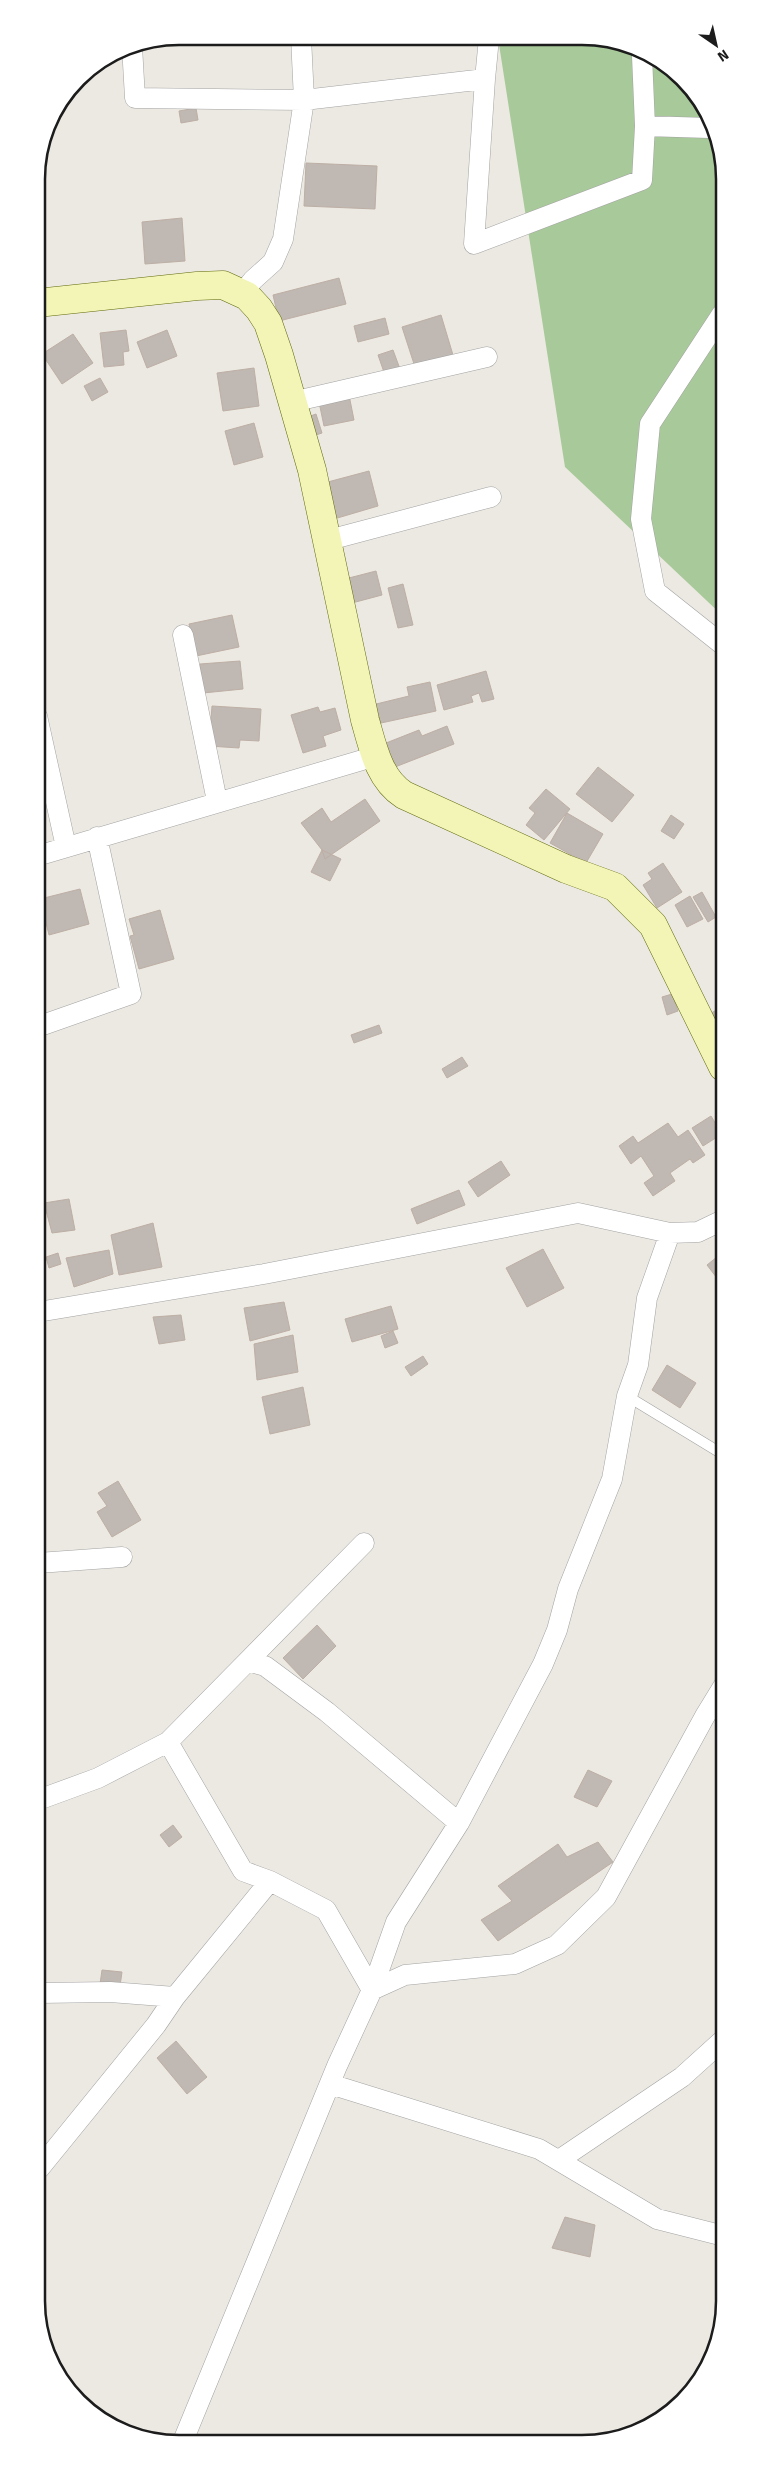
<svg xmlns="http://www.w3.org/2000/svg" width="761" height="2480" font-family="Signika,sans-serif">
<rect width="100%" height="100%" fill="#ece9e2"/>
<!-- forest -->
<path fill="#a8c999" d="M498,38L610,39L683,78L722,152L723,616L565,467Z"/>
<!-- building -->
<path fill="#c0b8b2" stroke="#bdafa5" d="M196,108L198,120L181,123L179,111Z
M306,163L377,166L375,209L304,206Z
M182,218L185,261L145,264L142,222Z
M339,278L346,304L279,321L273,295Z
M441,315L453,355L415,367L402,327Z
M385,318L389,334L358,342L354,326Z
M126,330L129,351L123,352L124,365L104,367L100,333Z
M167,330L177,356L147,368L137,342Z
M73,334L93,363L62,384L42,354Z
M393,350L400,369L385,375L378,355Z
M254,368L259,406L223,411L217,373Z
M100,378L108,392L92,401L84,386Z
M349,395L354,420L324,426L319,402Z
M316,414L322,433L310,437L305,418Z
M254,423L263,457L234,465L225,431Z
M369,471L378,506L334,519L324,483Z
M376,571L382,595L352,603L345,579Z
M403,584L413,625L398,628L388,588Z
M232,615L239,647L196,656L189,624Z
M240,661L243,689L203,693L200,664Z
M486,671L494,699L482,702L479,693L471,696L473,702L444,710L437,685Z
M430,682L436,711L372,725L368,706L409,696L407,687Z
M212,706L261,709L259,741L240,740L239,748L209,746Z
M318,707L320,712L335,708L341,730L323,736L326,746L303,753L291,715Z
M447,726L454,744L395,767L386,743L419,730L422,736Z
M598,767L634,795L612,822L576,794Z
M546,789L570,809L544,840L526,825L535,813L529,808Z
M365,799L380,821L325,859L322,850L301,823L322,808L331,822Z
M567,813L603,834L586,863L550,843Z
M671,815L684,824L674,839L661,831Z
M322,850L341,859L330,881L311,872Z
M663,863L682,892L657,908L643,885L652,879L648,873Z
M80,889L89,924L49,935L40,899Z
M702,892L716,917L708,922L693,897Z
M690,896L703,919L687,927L675,905Z
M160,910L174,959L139,969L130,936L134,935L129,919Z
M672,994L678,1011L667,1015L662,997Z
M723,1006V1047L703,1018Z
M379,1025L382,1033L354,1043L351,1035Z
M462,1057L468,1066L447,1078L442,1069Z
M711,1116L722,1134L703,1146L692,1128Z
M668,1123L678,1137L688,1130L705,1155L693,1163L690,1159L670,1173L675,1181L653,1196L644,1183L654,1176L641,1156L631,1164L619,1146L633,1136L638,1143Z
M501,1161L510,1175L478,1197L468,1182Z
M459,1190L465,1205L417,1224L411,1209Z
M69,1199L75,1230L52,1233L44,1203Z
M153,1223L162,1267L119,1275L111,1235Z
M543,1249L564,1288L527,1307L506,1268Z
M109,1250L113,1274L74,1287L66,1258Z
M723,1252V1286L707,1265Z
M58,1253L61,1264L49,1268L46,1257Z
M284,1302L290,1330L250,1341L244,1308Z
M391,1306L398,1329L352,1342L345,1319Z
M181,1315L185,1340L159,1344L153,1317Z
M393,1331L398,1343L385,1348L381,1336Z
M293,1335L298,1372L257,1380L254,1344Z
M423,1356L428,1364L411,1376L405,1367Z
M667,1365L696,1383L680,1408L652,1390Z
M303,1387L310,1425L270,1434L262,1397Z
M118,1481L141,1520L112,1537L97,1512L107,1506L98,1493Z
M317,1625L336,1646L303,1679L283,1658Z
M588,1770L612,1781L597,1807L574,1797Z
M173,1825L182,1837L169,1847L160,1835Z
M598,1842L613,1862L498,1941L481,1920L512,1901L498,1886L558,1844L567,1857Z
M102,1970L122,1972L120,1986L100,1984Z
M176,2041L207,2077L187,2094L157,2058Z
M565,2217L595,2225L590,2257L552,2248Z"/>
<g fill="none" stroke-linecap="round" stroke-linejoin="round">
<!-- lane casing -->
<g stroke="#a3a3a3" stroke-width="11">
<path id="lane" d="M627,1396L724,1455"/>
</g>
<!-- street casing -->
<g stroke="#a3a3a3" stroke-width="21">
<path id="street" d="M132,46L135,98L304,100L485,79L474,244L642,180L645,126
M642,56L645,126L709,128
M485,79L489,38
M242,294L253,280L273,262L283,239L304,100L301,37
M722,314L650,424L641,519L655,591L723,645
M292,402L487,357
M325,541L491,497
M183,635L217,801
M37,716L66,847
M37,856L376,756
M37,1027L131,994L97,837
M38,1312L264,1274L578,1213L670,1233L698,1232L723,1220
M38,1563L122,1557
M248,1661L265,1666L327,1712L459,1823
M168,1742L243,1871L270,1881L175,1997
M38,1800L98,1778L168,1742L364,1543
M270,1881L326,1910L372,1990
M372,1990L396,1922L459,1823L543,1664L557,1630L568,1589L612,1479L627,1396L638,1365L647,1298L670,1233
M39,1993L110,1992L175,1997L156,2025L39,2169
M330,2084L539,2149L657,2219L724,2236
M559,2160L682,2077L724,2039
M183,2441L337,2066L372,1990L405,1975L515,1964L557,1945L606,1897L705,1716L724,1685"/>
</g>
<!-- secondary casing -->
<g stroke="#616a0b" stroke-width="29">
<path id="secondary" d="M37,303L197,286L223,285L247,296L259,309L268,323L279,355L312,470L365,720C373,748 379,779 404,795L566,869L615,887L653,925L723,1067"/>
</g>
<!-- lane -->
<use href="#lane" stroke="#fff" stroke-width="10"/>
<!-- street -->
<use href="#street" stroke="#fff" stroke-width="20"/>
<!-- secondary -->
<use href="#secondary" stroke="#f3f5b7" stroke-width="28"/>
</g>
<!-- crop -->
<path d="M0 0H761V2480H0ZM179 45H582A134 134 0 0 1 716 179V2301A134 134 0 0 1 582 2435H179A134 134 0 0 1 45 2301V179A134 134 0 0 1 179 45Z" fill="#fff" fill-rule="evenodd"/>
<path fill="none" stroke="#1c1c1c" stroke-width="2.5" d="M179 45H582A134 134 0 0 1 716 179V2301A134 134 0 0 1 582 2435H179A134 134 0 0 1 45 2301V179A134 134 0 0 1 179 45Z"/>
<!-- north arrow -->
<g transform="translate(716 45) rotate(146)" stroke="#ffffff" stroke-width="4" paint-order="stroke">
<path d="M0-4L9 19L0 12L-9 19Z" fill="#1c1c1c"/>
<text y="-8" font-size="14" font-weight="bold" text-anchor="middle" fill="#1c1c1c">N</text>
</g>
</svg>
